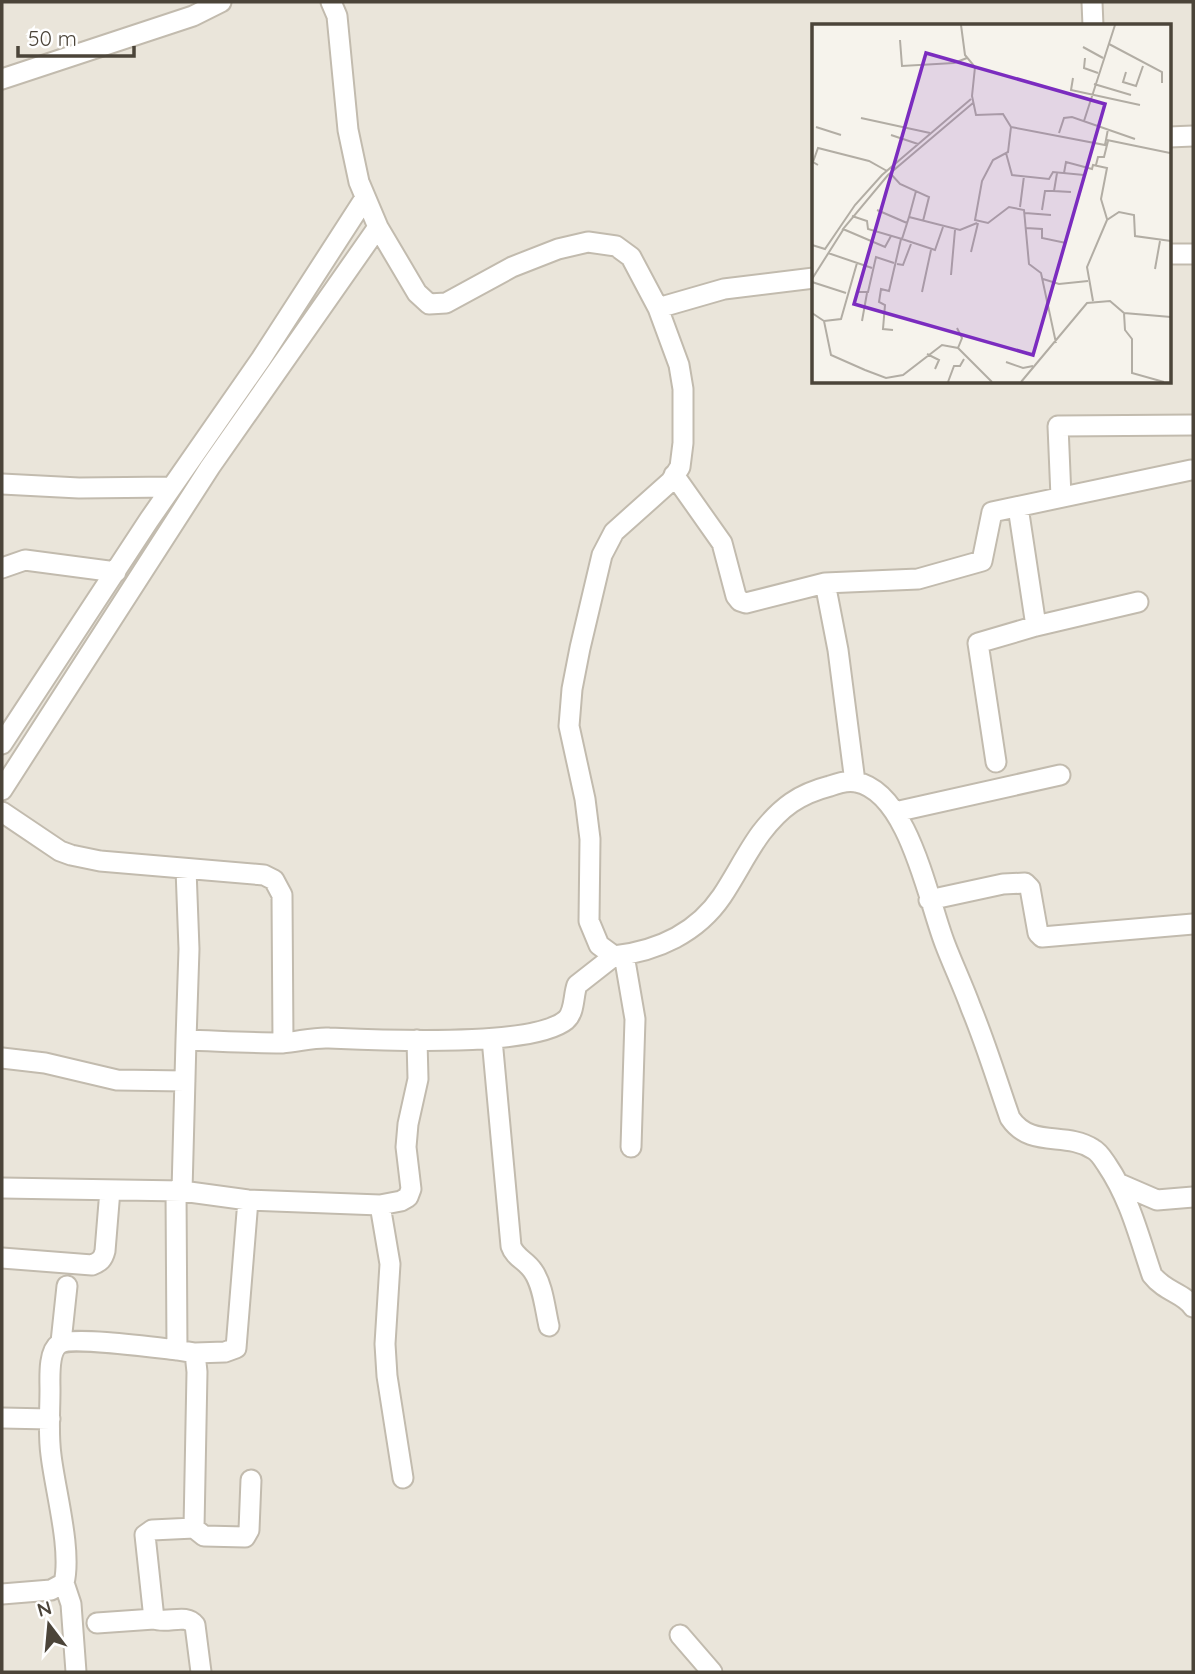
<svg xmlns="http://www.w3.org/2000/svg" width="1195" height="1674" font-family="Quicksand,sans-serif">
<rect width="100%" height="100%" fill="#f6f3ec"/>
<!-- residential -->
<path fill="#eae5da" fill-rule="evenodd" d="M2,2H1193V1672H2ZM814,26H1169V382H814Z"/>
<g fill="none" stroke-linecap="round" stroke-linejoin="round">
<!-- minor casing -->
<g stroke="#c2bbae" stroke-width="23">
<path id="minor" d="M331,2L337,16L348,130L359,182L378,227L417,293L429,304L446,303L512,267L558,249L588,242L616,246L631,257L658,308L679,365L683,389V443L680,467L671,481L614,532L602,555L580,648L572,689L569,726L585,799L590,839L589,921L599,945L614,956C657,951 697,933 722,896C736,875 747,852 761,833C781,807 799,794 830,786C838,783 847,780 856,782C909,792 928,901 945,944C953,965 963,986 971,1008C986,1044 997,1081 1010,1118C1031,1149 1065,1131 1093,1149C1099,1152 1103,1159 1107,1165C1130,1199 1139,1237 1152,1275C1165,1292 1184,1293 1193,1307
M1092,2L1093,26
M2,79L193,16L221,2
M1169,137L1193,136
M1169,254H1193
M658,308L724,289L814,278
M674,475L722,543L736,596L740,601L746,603L825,583L918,579L982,561L992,512L1191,470
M2,484L79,488L172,487
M1061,497L1058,426L1193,425
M1018,507L1036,626L1138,602
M2,568L25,560L116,572
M825,583L838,650L855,782
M2,744L149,520L261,359L365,198
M996,762L978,643L1036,626
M2,790L210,467L378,227
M2,812L60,851L71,855L100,861L264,875L274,880L282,895L283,1043
M895,812L1060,775
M186,869L189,949L186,1040
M929,900L1003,884L1025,883L1030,888L1038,933L1042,937L1193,924
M624,955L635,1019L631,1147
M492,1039L511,1246C515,1258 526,1260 533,1271C543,1285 545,1309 549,1326
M2,1058L45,1063L117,1080L185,1081
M1120,1184L1157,1200L1193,1197
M2,1188L182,1191L186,1040C218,1041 250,1043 282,1043C298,1042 314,1037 329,1038C376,1040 532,1048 566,1020C575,1012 573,996 577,985L614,956
M176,1190L177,1350L195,1353L197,1372L194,1528L152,1530L145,1535L154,1619C168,1624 186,1613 195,1625L201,1672
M182,1191L248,1200L380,1205L401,1201L408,1197L411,1189L406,1147L408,1124L418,1079L417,1040
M380,1205L390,1264L385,1344L387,1376L403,1478
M2,1258L92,1265C100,1262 103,1259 105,1251L110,1190
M61,1342L67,1286
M195,1353L225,1352L236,1348L248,1200
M2,1418L50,1419
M194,1528L204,1536L245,1537L249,1530L251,1480
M64,1583L71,1604L76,1672
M2,1594L51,1590L64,1583C72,1550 55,1490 51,1455C48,1434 50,1411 50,1390C50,1378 48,1352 59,1344C70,1336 159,1348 177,1350
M97,1623L154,1619
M680,1635L712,1672"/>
</g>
<!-- minor -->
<use href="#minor" stroke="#fff" stroke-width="19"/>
</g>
<!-- overview -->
<g transform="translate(812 24)">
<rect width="359" height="359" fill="#f6f3ec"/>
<path fill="none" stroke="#b2ada4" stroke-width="2" d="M149,1L153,31L163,43L160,72L164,91L191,90L199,103L196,128L181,136L170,157L163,196L176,199L197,183L212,186L217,240L229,249L244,319M88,16L90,42L142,39L155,34M297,20L350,48V59M271,23L291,34M273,34L272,44L286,49M314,48L311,58L324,62L331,42M261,54L259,66L328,81M282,60L319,71M49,94L118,109M272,97L303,1M4,103L29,111M199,103L293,121L296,105M247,109L252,94L260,93L323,115M79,111L106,120M295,116L358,129M194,129L200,151L237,155L241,148L272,151M6,141L1,138L6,124L57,137L75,147M284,141L286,133H292L296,117M78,149L88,160L117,173L111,197M245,149L242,167L259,168M252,149L254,138L280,145L281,141L295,144L289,175L295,195M208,183L212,152M65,186L95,199M230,186L233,167H242M213,189L239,191M40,192L55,197L56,205L90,215L97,193L148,206L165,199M97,193L104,167M214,204L230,205V214L254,219M79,212L73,223L31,205L76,151L161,79M90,215L123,226L131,203M0,221L13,225L43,181L70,151L159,75M159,228L166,199M16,229L60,244M85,240L91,241L99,220M343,245L348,217M139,251L143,206M0,255L31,206M231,255L247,260L276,257M0,258L34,269M45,268H56L64,233L82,239M110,268L119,226M281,277L275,243L295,196L307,188L322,191L323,212L359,217M0,289L12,297L19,331L53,346L74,354L91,351L130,321L146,324L180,358M312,289L313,306L320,315V349L352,358M12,297L29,295L45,239M50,297L55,269M145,304L150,314L146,324M81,306L71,305L73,281L67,278L69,265L77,267L89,215M115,330L127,336L123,345M194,338L211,344L221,342M136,358L142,342H148L152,335M209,358L275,279L298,277L312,289L359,293"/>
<path fill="#7b2cbf" fill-opacity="0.15" stroke="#7b2cbf" stroke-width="3.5" d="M114,29L293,80L221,331L42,280Z"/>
<rect width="359" height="359" fill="none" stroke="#4b4439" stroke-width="3.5"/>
</g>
<!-- border -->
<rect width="1195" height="1674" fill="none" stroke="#4b4439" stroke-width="7"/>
<!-- north arrow -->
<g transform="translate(49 1625) rotate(344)" stroke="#ffffff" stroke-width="5" paint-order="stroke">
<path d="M0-5L12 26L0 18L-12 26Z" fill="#4b4439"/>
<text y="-10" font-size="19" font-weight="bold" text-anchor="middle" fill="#4b4439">N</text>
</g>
<!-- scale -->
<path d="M18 46v10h116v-10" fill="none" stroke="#4b4439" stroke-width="3.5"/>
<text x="28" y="46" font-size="21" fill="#4b4439" stroke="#ffffff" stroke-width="5" paint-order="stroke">50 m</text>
</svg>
